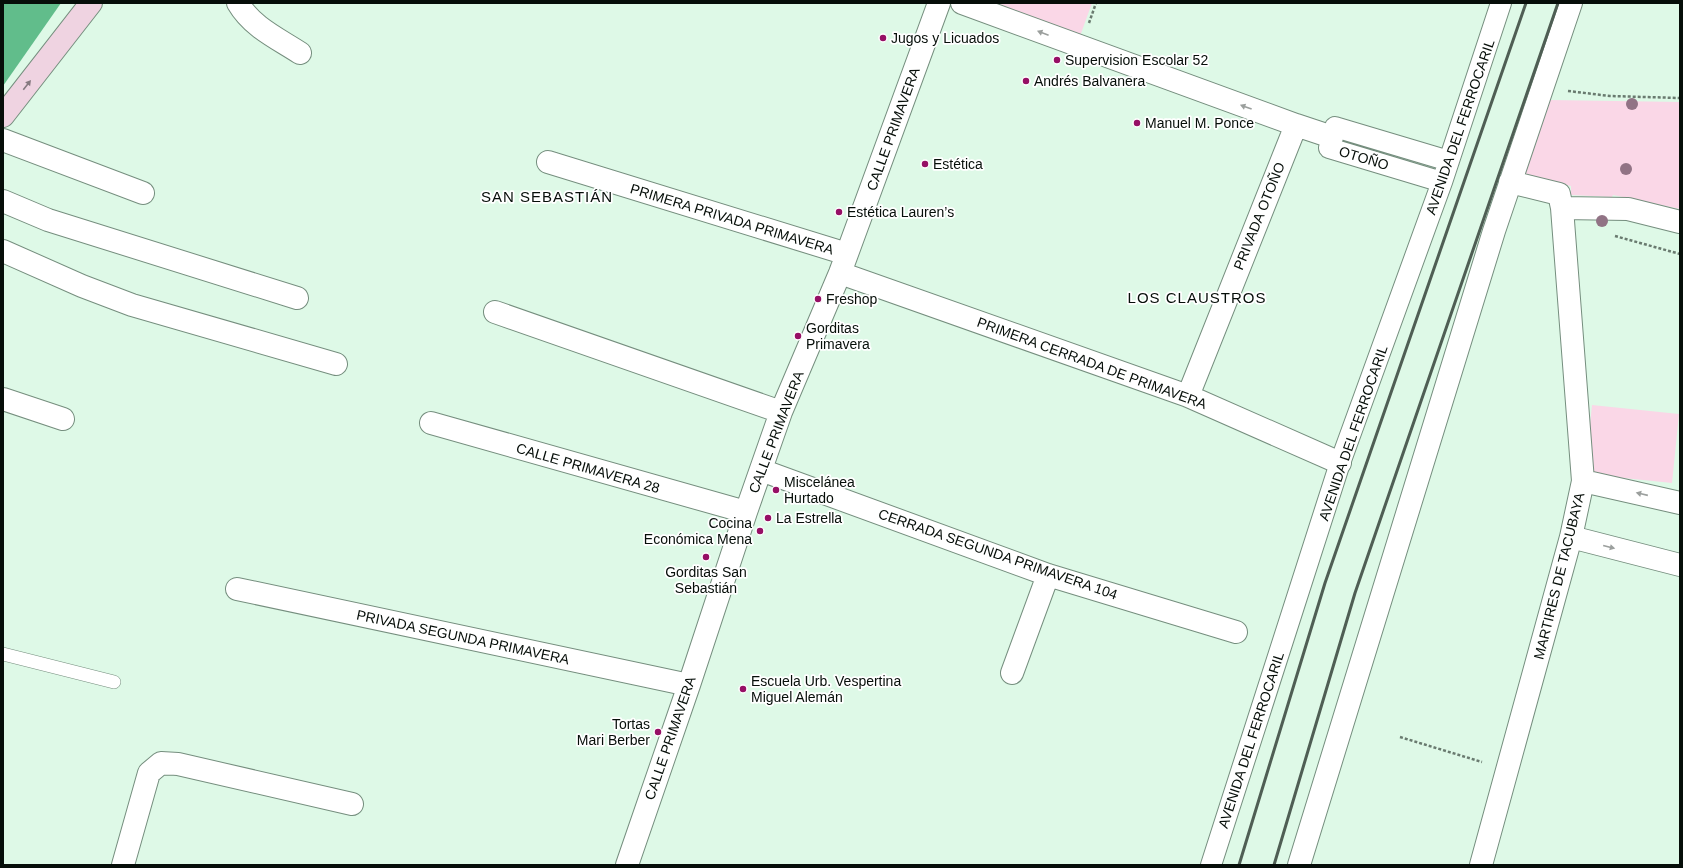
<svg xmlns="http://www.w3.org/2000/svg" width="1683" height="868" font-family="Helvetica,sans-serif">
<rect width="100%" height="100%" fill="#def9e7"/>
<!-- green -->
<path fill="#fad7e7" d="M982,3H1092L1079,39Z
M1550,100L1680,102V209L1613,195L1612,197L1571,195V186L1522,175Z
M1592,405L1679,414L1672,483L1585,474Z"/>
<!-- water -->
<path fill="#61bd8b" d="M3,3H61L3,86Z"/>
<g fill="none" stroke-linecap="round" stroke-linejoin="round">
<!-- service casing -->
<g stroke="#758e7e" stroke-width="14">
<path id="service" d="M3,654L114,682"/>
</g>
<!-- pedestrian casing -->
<g stroke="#758e7e" stroke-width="22">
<path id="pedestrian" d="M1442,182L1329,148L1335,127L1449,161
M1211,865L1340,463L1442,182L1501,3"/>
</g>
<!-- minor casing -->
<g stroke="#758e7e" stroke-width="24">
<path id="minor" d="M238,3C252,27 277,38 300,53
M962,3L1296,125L1332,137
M3,140L143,193
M548,162L847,254
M3,201L48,220L297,298
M1562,208L1628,209L1680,222
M3,251L82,286L132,305L336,364
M840,273L1188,396L1340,463
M495,312L781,412
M1188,396L1296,125
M3,399L63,419
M431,423L746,512
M761,470L1048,575L1236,632
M1583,481L1680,503
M1571,537L1680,565
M237,589L689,685
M1012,673L1048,575
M123,865L149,773L161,763L178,764L352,804
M627,865L689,685L746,512L781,412L840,273L939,3
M1299,865L1494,231L1571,3
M1481,865L1571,537L1583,481L1562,208L1559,194L1510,182"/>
</g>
<!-- secondary casing -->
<g stroke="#758e7e" stroke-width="24">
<path id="secondary" d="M3,116L91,3"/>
</g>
<!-- path -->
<path stroke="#697a6f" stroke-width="2.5" stroke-dasharray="3 2" stroke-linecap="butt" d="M1089,23L1096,3
M1568,91L1610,96L1680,98
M1615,236L1680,254
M1400,737L1482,762"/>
<!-- service -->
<use href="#service" stroke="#fff" stroke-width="13"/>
<!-- pedestrian -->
<use href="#pedestrian" stroke="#fff" stroke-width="20"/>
<!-- minor -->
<use href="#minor" stroke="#fff" stroke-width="22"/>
<!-- secondary -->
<use href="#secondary" stroke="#efd3e1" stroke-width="22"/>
<!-- rail -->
<path stroke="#4f5e54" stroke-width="3" d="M1239,865L1325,583L1526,3
M1274,865L1355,593L1558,3"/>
</g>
<!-- trees -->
<g fill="#917385">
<circle cx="1632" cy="104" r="6"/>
<circle cx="1626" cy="169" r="6"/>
<circle cx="1602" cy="221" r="6"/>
</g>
<!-- one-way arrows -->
<defs><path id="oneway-solid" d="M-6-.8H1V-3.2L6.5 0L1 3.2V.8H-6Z"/></defs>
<g fill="#9b9f9d">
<use href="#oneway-solid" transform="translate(1043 33) rotate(-159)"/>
<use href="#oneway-solid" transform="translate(1246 107) rotate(-160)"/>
<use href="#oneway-solid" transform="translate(1642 494) rotate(-167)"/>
<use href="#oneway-solid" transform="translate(1609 547) rotate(14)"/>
</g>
<use fill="#867a80" href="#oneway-solid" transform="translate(27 85) rotate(-52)"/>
<!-- markers -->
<g fill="#960f65" stroke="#fff" stroke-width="1.5">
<circle cx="883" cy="38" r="4"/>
<circle cx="1057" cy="60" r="4"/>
<circle cx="1026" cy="81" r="4"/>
<circle cx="1137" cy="123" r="4"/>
<circle cx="925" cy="164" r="4"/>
<circle cx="839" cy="212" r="4"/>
<circle cx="818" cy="299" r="4"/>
<circle cx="798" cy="336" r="4"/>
<circle cx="776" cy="490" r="4"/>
<circle cx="768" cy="518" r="4"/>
<circle cx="760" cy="531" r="4"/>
<circle cx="706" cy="557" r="4"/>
<circle cx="743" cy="689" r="4"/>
<circle cx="658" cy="732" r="4"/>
</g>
<g text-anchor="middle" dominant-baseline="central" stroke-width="3.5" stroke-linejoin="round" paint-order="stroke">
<!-- poi labels -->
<g font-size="14" fill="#060e09" stroke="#fff" text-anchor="start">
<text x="891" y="38">Jugos y Licuados</text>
<text x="1065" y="60">Supervision Escolar 52</text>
<text x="1034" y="81">Andrés Balvanera</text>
<text x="1145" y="123">Manuel M. Ponce</text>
<text x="933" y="164">Estética</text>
<text x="847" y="212">Estética Lauren’s</text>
<text x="826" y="299">Freshop</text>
<text x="806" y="328">Gorditas<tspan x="806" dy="16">Primavera</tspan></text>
<text x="784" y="482">Miscelánea<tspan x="784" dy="16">Hurtado</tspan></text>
<text x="776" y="518">La Estrella</text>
<text x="752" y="523" text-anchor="end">Cocina<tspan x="752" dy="16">Económica Mena</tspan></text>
<text x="706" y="572" text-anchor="middle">Gorditas San<tspan x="706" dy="16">Sebastián</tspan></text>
<text x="751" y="681">Escuela Urb. Vespertina<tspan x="751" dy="16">Miguel Alemán</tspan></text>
<text x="650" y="724" text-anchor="end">Tortas<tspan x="650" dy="16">Mari Berber</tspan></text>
</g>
<!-- street labels -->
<g font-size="14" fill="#060e09" stroke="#fff">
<text transform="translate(1460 127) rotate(-71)">AVENIDA DEL FERROCARIL</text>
<text transform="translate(893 129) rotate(-70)">CALLE PRIMAVERA</text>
<text transform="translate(1364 158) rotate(17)">OTOÑO</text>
<text transform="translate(1259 216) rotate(-68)">PRIVADA OTOÑO</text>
<text transform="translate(732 219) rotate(17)">PRIMERA PRIVADA PRIMAVERA</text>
<text transform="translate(1092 363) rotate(20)">PRIMERA CERRADA DE PRIMAVERA</text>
<text transform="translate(776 432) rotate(-69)">CALLE PRIMAVERA</text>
<text transform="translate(1353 433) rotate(-71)">AVENIDA DEL FERROCARIL</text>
<text transform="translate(588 468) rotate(16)">CALLE PRIMAVERA 28</text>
<text transform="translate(998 554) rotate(19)">CERRADA SEGUNDA PRIMAVERA 104</text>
<text transform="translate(1559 576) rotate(-76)">MARTIRES DE TACUBAYA</text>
<text transform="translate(463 637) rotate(12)">PRIVADA SEGUNDA PRIMAVERA</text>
<text transform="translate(670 738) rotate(-71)">CALLE PRIMAVERA</text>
<text transform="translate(1251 740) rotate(-72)">AVENIDA DEL FERROCARIL</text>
</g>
<!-- neighbourhood labels -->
<g font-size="15" letter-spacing="1" fill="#060e09" stroke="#fff">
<text x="547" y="196">SAN SEBASTIÁN</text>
<text x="1197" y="297">LOS CLAUSTROS</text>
</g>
</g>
<!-- border -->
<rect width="1683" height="868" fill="none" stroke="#060e09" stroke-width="8"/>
</svg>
